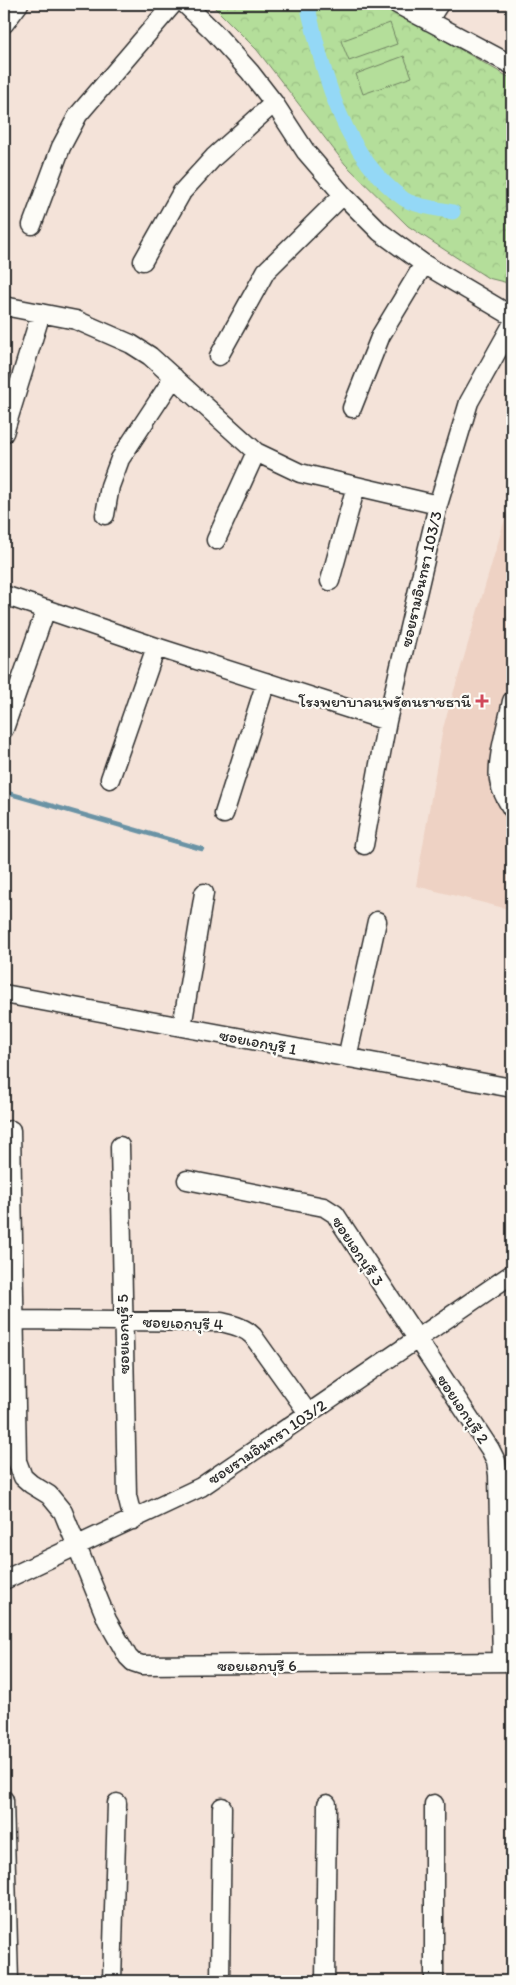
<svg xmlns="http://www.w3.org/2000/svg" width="516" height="1985" font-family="Itim,'Playpen Sans Thai',sans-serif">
<defs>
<pattern id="park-crowns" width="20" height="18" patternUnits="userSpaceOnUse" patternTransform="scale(1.25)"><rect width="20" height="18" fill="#b4de9a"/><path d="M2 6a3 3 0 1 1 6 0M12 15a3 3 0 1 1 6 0" fill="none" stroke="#9bbf85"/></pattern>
</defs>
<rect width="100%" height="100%" fill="#f4e3d9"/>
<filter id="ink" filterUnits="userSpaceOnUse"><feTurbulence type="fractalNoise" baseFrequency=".02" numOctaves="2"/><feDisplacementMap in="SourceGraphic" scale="10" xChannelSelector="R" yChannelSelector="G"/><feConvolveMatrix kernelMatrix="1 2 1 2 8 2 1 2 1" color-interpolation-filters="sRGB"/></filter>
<g filter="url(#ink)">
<!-- built -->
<path fill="#eed2c4" d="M512,495V910L416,886L443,728Z"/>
<!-- park -->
<path fill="url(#park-crowns)" stroke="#708462" d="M211,4H380L391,10L398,7L402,16L512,79V284L488,278L408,226L345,164L257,50Z"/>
<!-- pitch -->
<path fill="#b4de9a" stroke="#708462" d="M390,23L397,44L349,61L341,41Z
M404,56L412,77L363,94L356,74Z"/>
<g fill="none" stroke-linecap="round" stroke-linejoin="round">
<!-- stream -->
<path stroke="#6a93a5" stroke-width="4.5" d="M4,792L202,849"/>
<!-- canal -->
<path stroke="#94d8f6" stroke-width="15" d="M307,4C324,73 342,155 404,199C414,206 440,209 453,212"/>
<!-- minor casing -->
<g stroke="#2b2b2b" stroke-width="21">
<path id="minor" d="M185,4L214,32L250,72L274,103L306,152L343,195L380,232L424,264L512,316
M397,4L512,65
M428,21L439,4
M4,24L19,4
M32,225L61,147L78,115L173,4
M143,261L182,192L214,157L274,103
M4,306L76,320L131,344L150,356L256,452L300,473L438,505
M219,356L266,271L343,195
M352,408L381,335L424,264
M4,433L41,313
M105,515L110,486L120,459L174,377
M216,540L256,452
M330,581L356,486
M4,595L156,647L387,721
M512,701C508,722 496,760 499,780C500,790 507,800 512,809
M4,729L46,609
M110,779L156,647
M224,814L266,682
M364,845L387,721L438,505L469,402L512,325
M4,994L512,1088
M182,1027L204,893
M347,1058L377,921
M11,1130L17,1461L23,1477L31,1484L49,1495L63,1512L107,1620L128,1657L133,1662L142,1665L512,1662
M120,1146L127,1496L133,1520
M187,1180L324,1207L335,1214L490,1449L496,1461L498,1475L502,1662
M14,1320L221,1322C233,1325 244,1327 253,1336L308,1413
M4,1580L201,1487L512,1274
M4,1800L9,1981
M434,1804V1981
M112,1981L117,1803
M220,1981L222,1807
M325,1981L327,1804"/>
</g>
<!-- minor -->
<use href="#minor" stroke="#fdfcf7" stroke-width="18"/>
</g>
</g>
<!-- markers -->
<path fill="#d1495b" stroke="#fdfcf7" stroke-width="2" d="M479.5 693.5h5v5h5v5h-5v5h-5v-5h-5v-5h5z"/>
<g text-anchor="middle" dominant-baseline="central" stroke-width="4.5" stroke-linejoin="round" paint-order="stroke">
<!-- street labels -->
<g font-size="16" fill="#2b2b2b" stroke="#fdfcf7">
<text transform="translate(421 579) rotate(-77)">ซอยรามอินทรา 103/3</text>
<text transform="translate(258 1042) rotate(11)">ซอยเอกบุรี 1</text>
<text transform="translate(358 1251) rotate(56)">ซอยเอกบุรี 3</text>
<text transform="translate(183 1323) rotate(2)">ซอยเอกบุรี 4</text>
<text transform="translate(123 1334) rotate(-91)">ซอยเอกบุรี 5</text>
<text transform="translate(463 1409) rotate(56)">ซอยเอกบุรี 2</text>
<text transform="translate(267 1442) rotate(-34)">ซอยรามอินทรา 103/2</text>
<text x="257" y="1665">ซอยเอกบุรี 6</text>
</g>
<!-- poi labels -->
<g font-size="16" fill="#2b2b2b" stroke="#fdfcf7" text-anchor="end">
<text x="471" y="701">โรงพยาบาลนพรัตนราชธานี</text>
</g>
</g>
<!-- margin -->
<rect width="516" height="1985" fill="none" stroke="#fdfcf7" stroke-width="20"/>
<rect x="10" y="10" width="496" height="1965" fill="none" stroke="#2b2b2b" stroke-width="2" filter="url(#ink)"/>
</svg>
